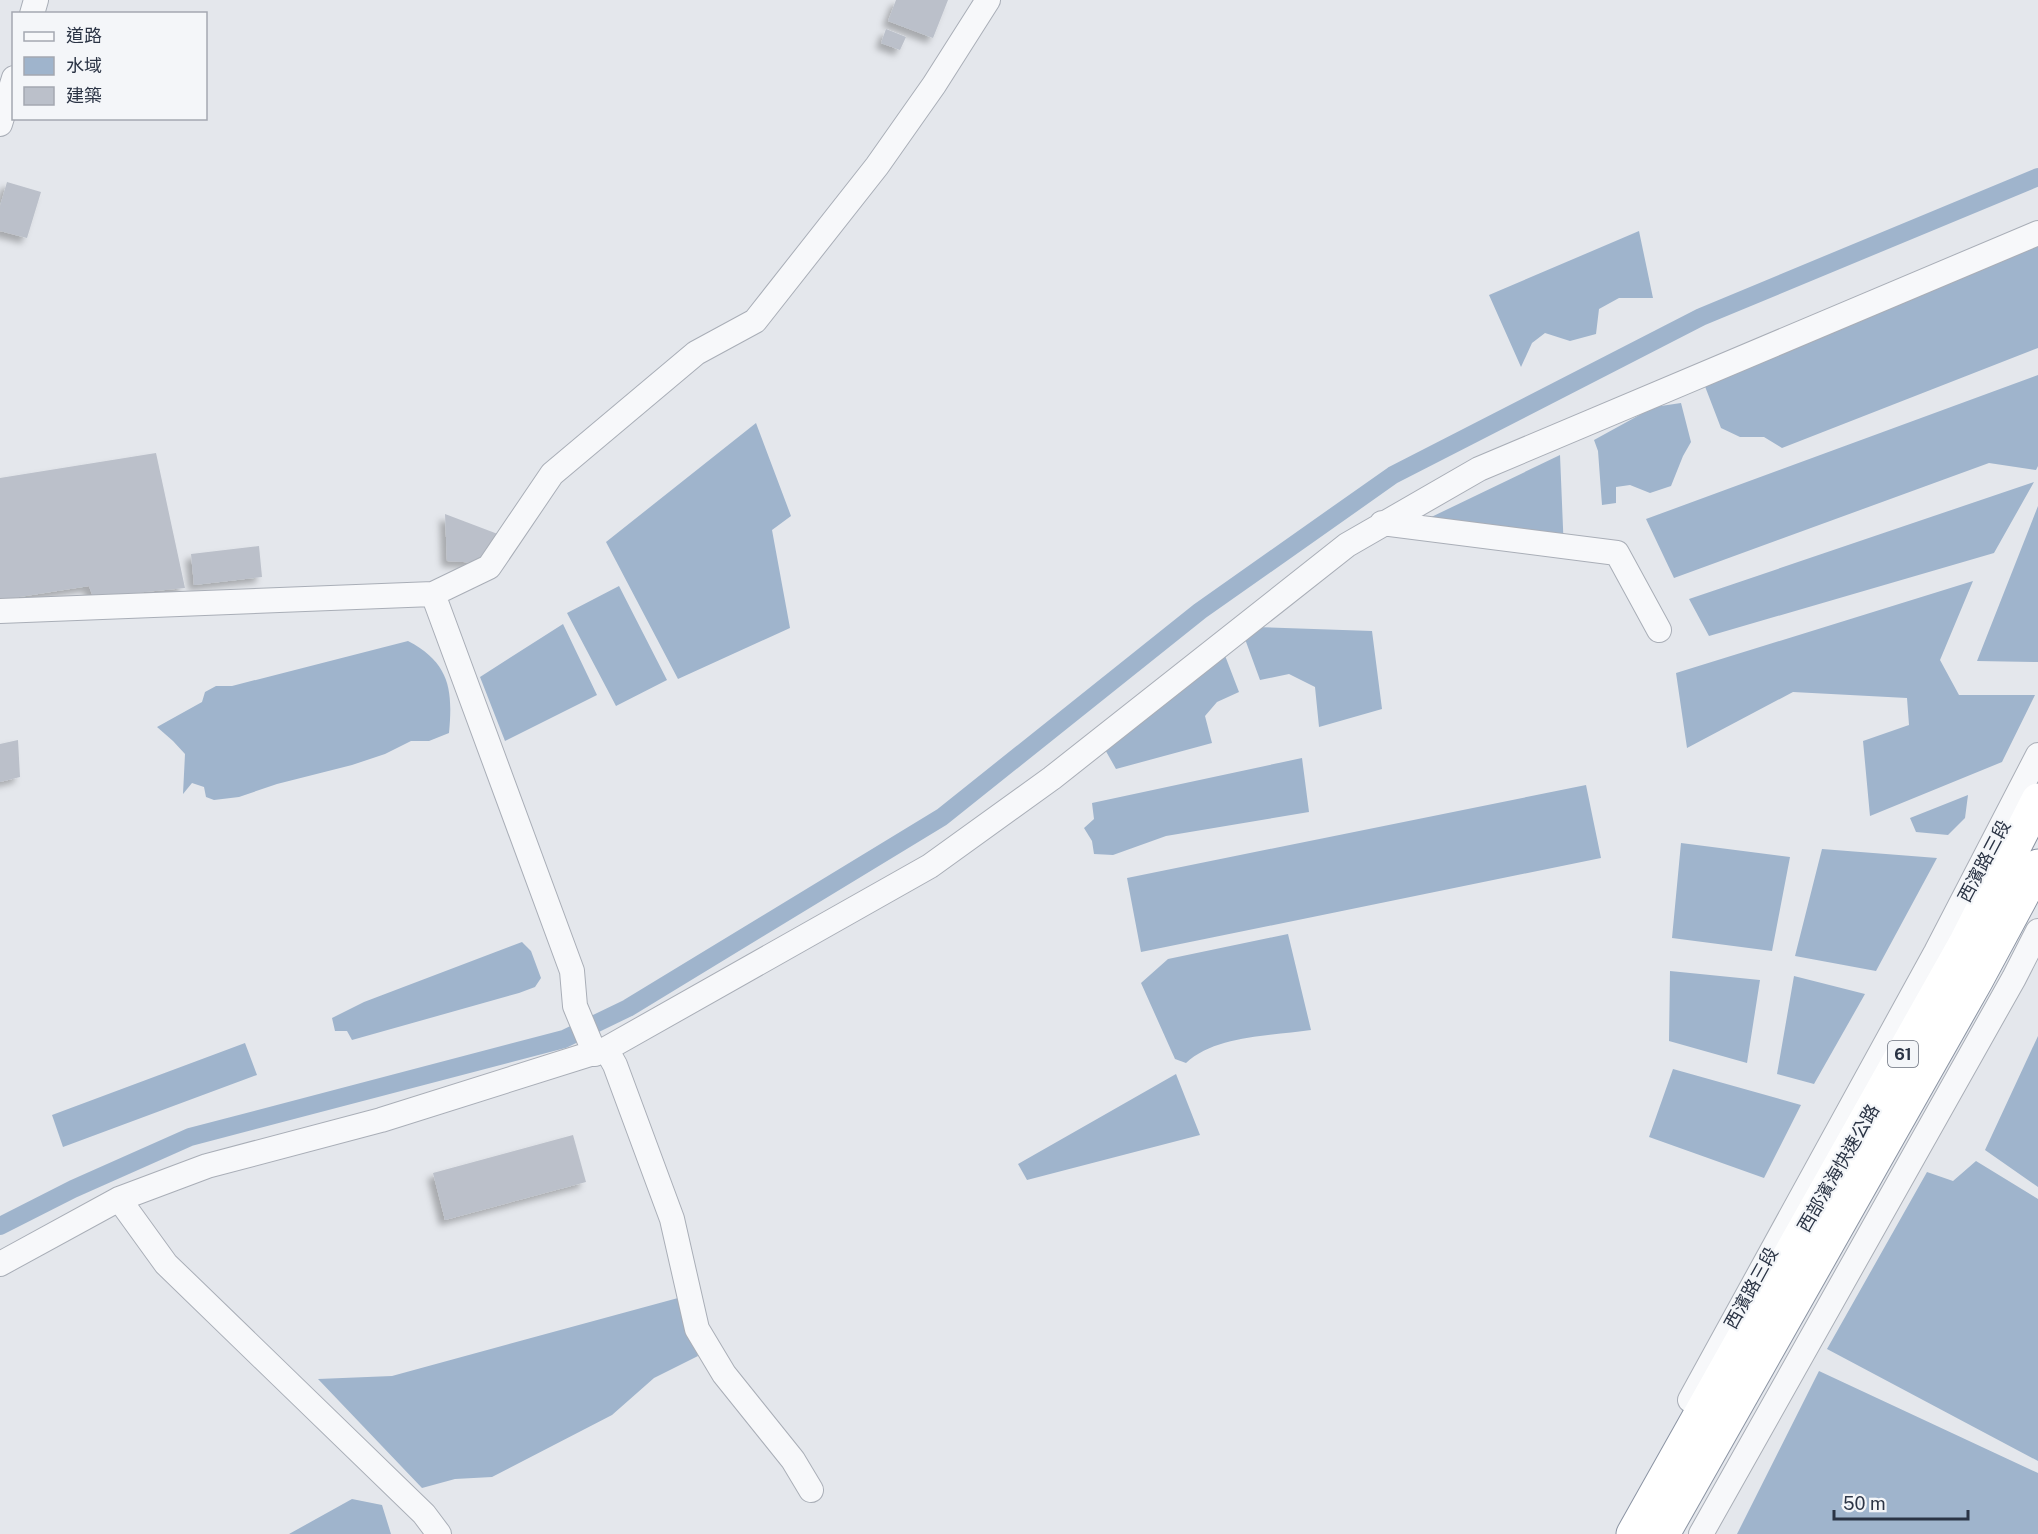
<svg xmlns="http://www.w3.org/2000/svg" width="2038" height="1534" font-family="'Public Sans','Noto Sans TC',sans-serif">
<defs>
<filter id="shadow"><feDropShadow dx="-5.5" dy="5.5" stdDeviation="3" flood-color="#0004"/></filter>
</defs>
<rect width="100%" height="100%" fill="#e4e7ec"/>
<!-- water -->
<path fill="#9fb4cc" d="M1639,231L1653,298H1619L1599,309L1596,334L1570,341L1545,333L1532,343L1521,367L1489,295Z
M2038,234V348L1782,448L1764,437H1740L1721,428L1701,376Z
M2038,375V466L2036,470L1989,463L1674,578L1646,519Z
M1681,403L1691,442L1683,456L1671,486L1650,493L1630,485L1616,487V503L1602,505L1598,451L1594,440L1654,407Z
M756,423L791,516L772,530L790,628L678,679L606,542Z
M1560,455L1564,552L1394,535Z
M2034,482L1994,553L1709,636L1689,599Z
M2038,506V662L1977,661Z
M1973,581L1940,660L1959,695H2035L2002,762L1870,816L1863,741L1909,725L1907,698L1793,692L1687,748L1676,673Z
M619,586L667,680L616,706L567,613Z
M563,624L597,695L505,741L480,677Z
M1254,627L1372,631L1382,709L1319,727L1315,687L1289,674L1260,680L1245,639Z
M408,641C450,663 453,690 449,733L429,741H411L385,754L352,765L277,784L239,797L214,800L206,797L204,787L192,783L183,794L185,754L173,741L157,727L202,702L205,692L216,686H232Z
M1224,653L1239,692L1217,702L1205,716L1212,743L1116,769L1103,746Z
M1302,758L1309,812L1166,836L1113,855L1094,854L1092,841L1084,828L1094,819L1092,803Z
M1586,785L1601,858L1141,952L1127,878Z
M1968,795L1965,818L1948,835L1916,832L1910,818Z
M1681,843L1790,857L1772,951L1672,938Z
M1822,849L1937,858L1876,971L1795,956Z
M1288,934L1311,1030C1271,1036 1216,1035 1186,1063L1175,1059L1141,983L1168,959Z
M522,942L531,951L541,978L535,987L519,993L352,1040L347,1031H335L332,1018L364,1002Z
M1670,971L1760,980L1747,1063L1669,1041Z
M1794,976L1865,994L1814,1084L1777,1074Z
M2038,1036V1187L1985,1150Z
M245,1043L257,1075L63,1147L52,1115Z
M1673,1069L1801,1105L1764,1178L1649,1137Z
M1176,1074L1200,1135L1027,1180L1018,1164Z
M1976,1161L2038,1199V1461L1827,1349L1927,1172L1953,1181Z
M678,1298L698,1356L654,1378L612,1415L492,1477L455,1479L422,1488L318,1379L392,1376Z
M1819,1371L2038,1473V1534H1737Z
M352,1499L382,1505L391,1534H289Z"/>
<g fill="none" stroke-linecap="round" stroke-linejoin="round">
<!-- canal -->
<path stroke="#9fb4cc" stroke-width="18" d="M0,1226L73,1189L190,1137L564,1039L628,1008L942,817L1200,611L1393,475L1701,317L2038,177"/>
</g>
<!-- building -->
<path fill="#bbc0ca" filter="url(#shadow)" d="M896,0H948L933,38L888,21Z
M886,29L906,37L900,50L881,43Z
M7,182L41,192L27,238L0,231V206Z
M156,453L185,588L93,597L89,586L0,600V478Z
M445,514L503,536L480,563L447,561Z
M259,546L262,577L194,585L191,554Z
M18,740L20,777L0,782V744Z
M573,1135L586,1182L445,1220L433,1173Z"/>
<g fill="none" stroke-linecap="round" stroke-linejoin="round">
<!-- minor casing -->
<g stroke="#a9aeb7" stroke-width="26">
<path id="minor" d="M32,14L36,0
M0,124L14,78
M1382,523L1617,553L1659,630
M433,594L572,971L575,1006L595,1054
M0,611L433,594L489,567L552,474L696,353L755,321L877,166L934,85L988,0
M606,1049L615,1065L672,1219L697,1329L724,1374L793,1460L811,1490
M119,1199L166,1264L424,1514L439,1534
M0,1264L119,1199L207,1166L381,1120L606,1049L930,866L1052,778L1347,545L1479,469L2038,233
M1690,1400L1936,952L2038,755
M1701,1534L2014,978L2038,931"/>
</g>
<!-- highway casing -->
<g stroke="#8b94a3" stroke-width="35">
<path id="highway" d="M1633,1534L1966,942L2038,800
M1663,1534L1976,981L2038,866"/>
</g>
<!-- minor -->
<use href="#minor" stroke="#f7f8fa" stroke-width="24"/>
<!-- highway -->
<use href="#highway" stroke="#fff" stroke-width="33"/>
</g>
<g text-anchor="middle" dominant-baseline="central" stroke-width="4.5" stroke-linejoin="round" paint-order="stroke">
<!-- shield labels -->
<rect fill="#f4f6f9" stroke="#676e7b" stroke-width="1.5" x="1888" y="1041" width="30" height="26" rx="4.5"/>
<g font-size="16" font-weight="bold" fill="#2b3445">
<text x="1903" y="1054">61</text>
</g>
<!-- street labels -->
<g font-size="18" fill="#2b3445" stroke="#f4f6f9">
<text transform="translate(1984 861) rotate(-62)">西濱路三段</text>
<text transform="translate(1838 1168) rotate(-60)">西部濱海快速公路</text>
<text transform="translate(1751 1288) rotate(-61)">西濱路三段</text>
</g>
</g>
<!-- legend -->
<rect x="12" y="12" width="195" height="108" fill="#f4f6f9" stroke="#a4a8b1" stroke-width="1.5"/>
<rect x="24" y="32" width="30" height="9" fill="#f7f8fa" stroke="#a4a8b1" stroke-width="1.5"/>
<text x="66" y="42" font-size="18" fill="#2b3445">道路</text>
<rect x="24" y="57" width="30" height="18" fill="#9fb4cc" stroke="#a4a8b1" stroke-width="1.5"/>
<text x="66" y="72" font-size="18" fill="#2b3445">水域</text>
<rect x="24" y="87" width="30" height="18" fill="#bbc0ca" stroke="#a4a8b1" stroke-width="1.5"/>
<text x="66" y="102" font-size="18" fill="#2b3445">建築</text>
<!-- scale -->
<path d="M1834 1510v9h134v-9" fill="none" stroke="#2b3445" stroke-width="3"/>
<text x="1843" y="1510" font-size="18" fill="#2b3445" stroke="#f4f6f9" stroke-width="4.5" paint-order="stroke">50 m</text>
</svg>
